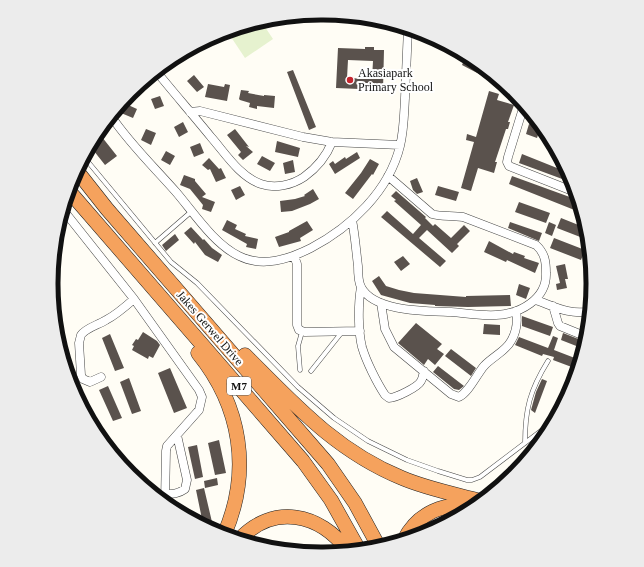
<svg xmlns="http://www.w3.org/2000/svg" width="644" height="567" font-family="Georgia,serif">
<rect width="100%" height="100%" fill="#fffdf5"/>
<!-- pitch -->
<path fill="#e6f2cf" d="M261,21L273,39L245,58L227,31Z"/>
<!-- building -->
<path fill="#5a524d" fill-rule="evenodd" d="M365,47H374V50H384L383,90L336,88L338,48L365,49ZM348,60L373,61L372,79L347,78Z
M466,56L475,60L484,69L481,75L462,65Z
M293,70L316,127L309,130L287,72Z
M194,75L204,87L197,92L187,81Z
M208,84L224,87L225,84L230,85L227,101L205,97Z
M241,90L249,91L248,93L264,96V95L275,96L274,108L257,106V109L249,107L250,103L240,100L239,99Z
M489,91L499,94L497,100L514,105L508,122H510L508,129H506L495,162H497L494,173L478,168L471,191L461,188L474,142L466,140L467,134L476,137Z
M160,96L164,106L155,109L151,99Z
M126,104L137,109L133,118L121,113Z
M183,122L188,132L179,137L174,127Z
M529,124L543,128L552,142L538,135L537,138L526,134Z
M146,129L156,133L151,145L141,140Z
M235,129L249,147L246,146L253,152L243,160L238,155L241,152L227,135Z
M98,132L117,156L105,165L90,146Z
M277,141L300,148L298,157L275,152Z
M200,143L204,153L194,157L190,147Z
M166,151L175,156L170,165L161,160Z
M357,152L360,158L335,174L329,164L333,161L335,164L345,157L346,159Z
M522,154L567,172L573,183L519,163Z
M262,156L275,163L270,171L257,164Z
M209,158L219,169L221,168L226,178L216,182L210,169L208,170L202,165Z
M370,159L379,164L373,175L372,174L353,199L345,193L361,173Z
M293,160L295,172L285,174L283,163Z
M184,175L195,179V181L206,194L202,197L215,202L211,212L202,209L203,205L190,189L180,185Z
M512,176L578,200L582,213L509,184Z
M417,178L423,192L417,194L413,190L410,181Z
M240,186L245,195L236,200L231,190Z
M438,186L459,192L456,201L435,195Z
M313,189L319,199L310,204L292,211L281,212L280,201L295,199L305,196L304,195Z
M396,191L426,217L425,218L433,226L435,224L451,238L464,225L470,231L457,244L459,246L452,253L427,230L419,238L446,261L440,267L381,217L387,211L413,234L421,225L394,201L396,200L391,196Z
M519,202L550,213L546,223L515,212Z
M561,218L586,228L588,240L557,228Z
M227,220L237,225L235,229L246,234L245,236L258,239L256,249L246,247L247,244L222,230Z
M307,221L313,230L300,238L301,241L279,247L275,237L289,232V231Z
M510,222L542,233L539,241L508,228Z
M549,222L556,225L552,236L545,233Z
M191,227L203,240L204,239L212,248L222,255L218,262L205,255L195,242L194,244L184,233Z
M175,234L179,240L166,251L162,245Z
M554,238L585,250L581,260L550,248Z
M489,241L513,254L514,252L525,256L524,258L539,263L535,273L507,260L506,262L484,252Z
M403,256L410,264L401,271L394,262Z
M565,264L568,279H565L567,288L557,290L556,284L560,283L556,266Z
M379,276L386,286L399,290L414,293L466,297V296L510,295L511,306L468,307L435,306V305L410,303L381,295L372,281Z
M519,284L530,288L526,299L516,295Z
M522,316L553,327L550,336L522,326Z
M416,323L442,344L437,349L444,354L435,365L428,359L424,365L398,343Z
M484,324L500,325V335L483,334Z
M143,332L157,341L160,345L153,358L149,356L148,359L132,350L134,346L132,345L136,339L138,340Z
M563,333L586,342L584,349L561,340Z
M110,334L124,368L115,371L102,338Z
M553,336L558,338L554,350L580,360L577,369L553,360L554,357L543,354L542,356L515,345L519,337L548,348Z
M451,349L476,368L471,376L445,356Z
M438,366L464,386L459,390L454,389L433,372Z
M170,368L187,408L174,413L158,373Z
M129,378L141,411L132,414L120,382Z
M542,379L547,381L535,413L531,410L536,392Z
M108,386L122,418L113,421L99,390Z
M219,440L226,473L215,475L208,443Z
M197,445L203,477L195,479L188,447Z
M217,478L218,485L205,488L204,481Z
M204,488L212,522L203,524L196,490Z"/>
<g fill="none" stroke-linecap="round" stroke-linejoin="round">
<!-- lane casing -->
<g stroke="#444" stroke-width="5">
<path id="lane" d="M84,157L171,262L197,283L298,387L334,418L368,441L407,460L438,471L467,480H472L480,477L554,421
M155,243L192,211
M300,370L298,346L302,332
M311,371L342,332
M525,443C525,409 530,390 548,361"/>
</g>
<!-- street casing -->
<g stroke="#444" stroke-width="9">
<path id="street" d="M156,71C174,93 193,115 211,137C225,153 240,177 261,184C275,189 292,185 304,177C318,167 326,157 332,142
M524,105L508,157L507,162L509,166L575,192
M190,112L200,111L303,137L332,142L400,145
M111,116C129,143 154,167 176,192C194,213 214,244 239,256C263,268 289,259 311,248C351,227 389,191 400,146C404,130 404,114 405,98C406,75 407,52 408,28
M63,211L68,216L134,299L199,390L202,397L199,410L167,446L166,451L165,502
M352,220C355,235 356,250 358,266C358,272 358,281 361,287C374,312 426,311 451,312C466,313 481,316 496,315C520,314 547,299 546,273C546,262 545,253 536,245L463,217C453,215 441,217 432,214L388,176
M294,256L297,264V325L299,330L305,332L360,331
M361,287C358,304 358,331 362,347C366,361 377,383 385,395L389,398C396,398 418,387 421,381C423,378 423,374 424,371
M536,300C553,306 571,316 590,311
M381,303L385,329L394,347L451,394L459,397C469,392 477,374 484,366C492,357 506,351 511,341C517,331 518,322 516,311
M553,306L558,323L560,326L587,337
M101,377L90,382L83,379L81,375L79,343L81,335C86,328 98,325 106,320C116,315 125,307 134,299
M165,494C173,494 178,494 185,489L187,480L177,435"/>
</g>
<!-- highway casing -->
<g stroke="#222" stroke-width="15">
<path id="highway" d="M77,171L107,209L328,464L355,503L379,547
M69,191L303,461L331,500L359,550
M198,353C241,406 252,471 224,535
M245,355C294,404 336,451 402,478C428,489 455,494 481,501
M239,540C273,503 320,513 348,551
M404,540C417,514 445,500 473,508"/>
</g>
<!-- lane -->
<use href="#lane" stroke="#fff" stroke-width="4"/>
<!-- street -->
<use href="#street" stroke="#fff" stroke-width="8"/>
<!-- highway -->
<use href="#highway" stroke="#f5a25d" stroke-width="14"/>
</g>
<!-- markers -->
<circle fill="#c4262e" stroke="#fff" stroke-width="1.5" cx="350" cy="80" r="4"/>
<g text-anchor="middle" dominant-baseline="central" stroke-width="4" stroke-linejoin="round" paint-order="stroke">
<!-- shield labels -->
<rect fill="#fff" stroke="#585858" stroke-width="1" x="227" y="377" width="24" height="18" rx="3"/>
<g font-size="11" font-weight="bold" fill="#111">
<text x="239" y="386">M7</text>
</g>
<!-- poi labels -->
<g font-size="12" fill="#111" stroke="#fff" text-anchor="start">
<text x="358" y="73">Akasiapark<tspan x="358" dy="14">Primary School</tspan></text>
</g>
<!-- street labels -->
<g font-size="12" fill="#111" stroke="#fff">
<text transform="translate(210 328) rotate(49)">Jakes Gerwel Drive</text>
</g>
</g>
<!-- crop -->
<path d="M0 0H644V567H0ZM321 20H323A263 263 0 0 1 586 283V284A263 263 0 0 1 323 547H321A263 263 0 0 1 58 284V283A263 263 0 0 1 321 20Z" fill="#ececec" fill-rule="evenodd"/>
<path fill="none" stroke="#111" stroke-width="5" d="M321 20H323A263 263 0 0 1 586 283V284A263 263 0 0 1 323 547H321A263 263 0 0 1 58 284V283A263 263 0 0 1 321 20Z"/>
</svg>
